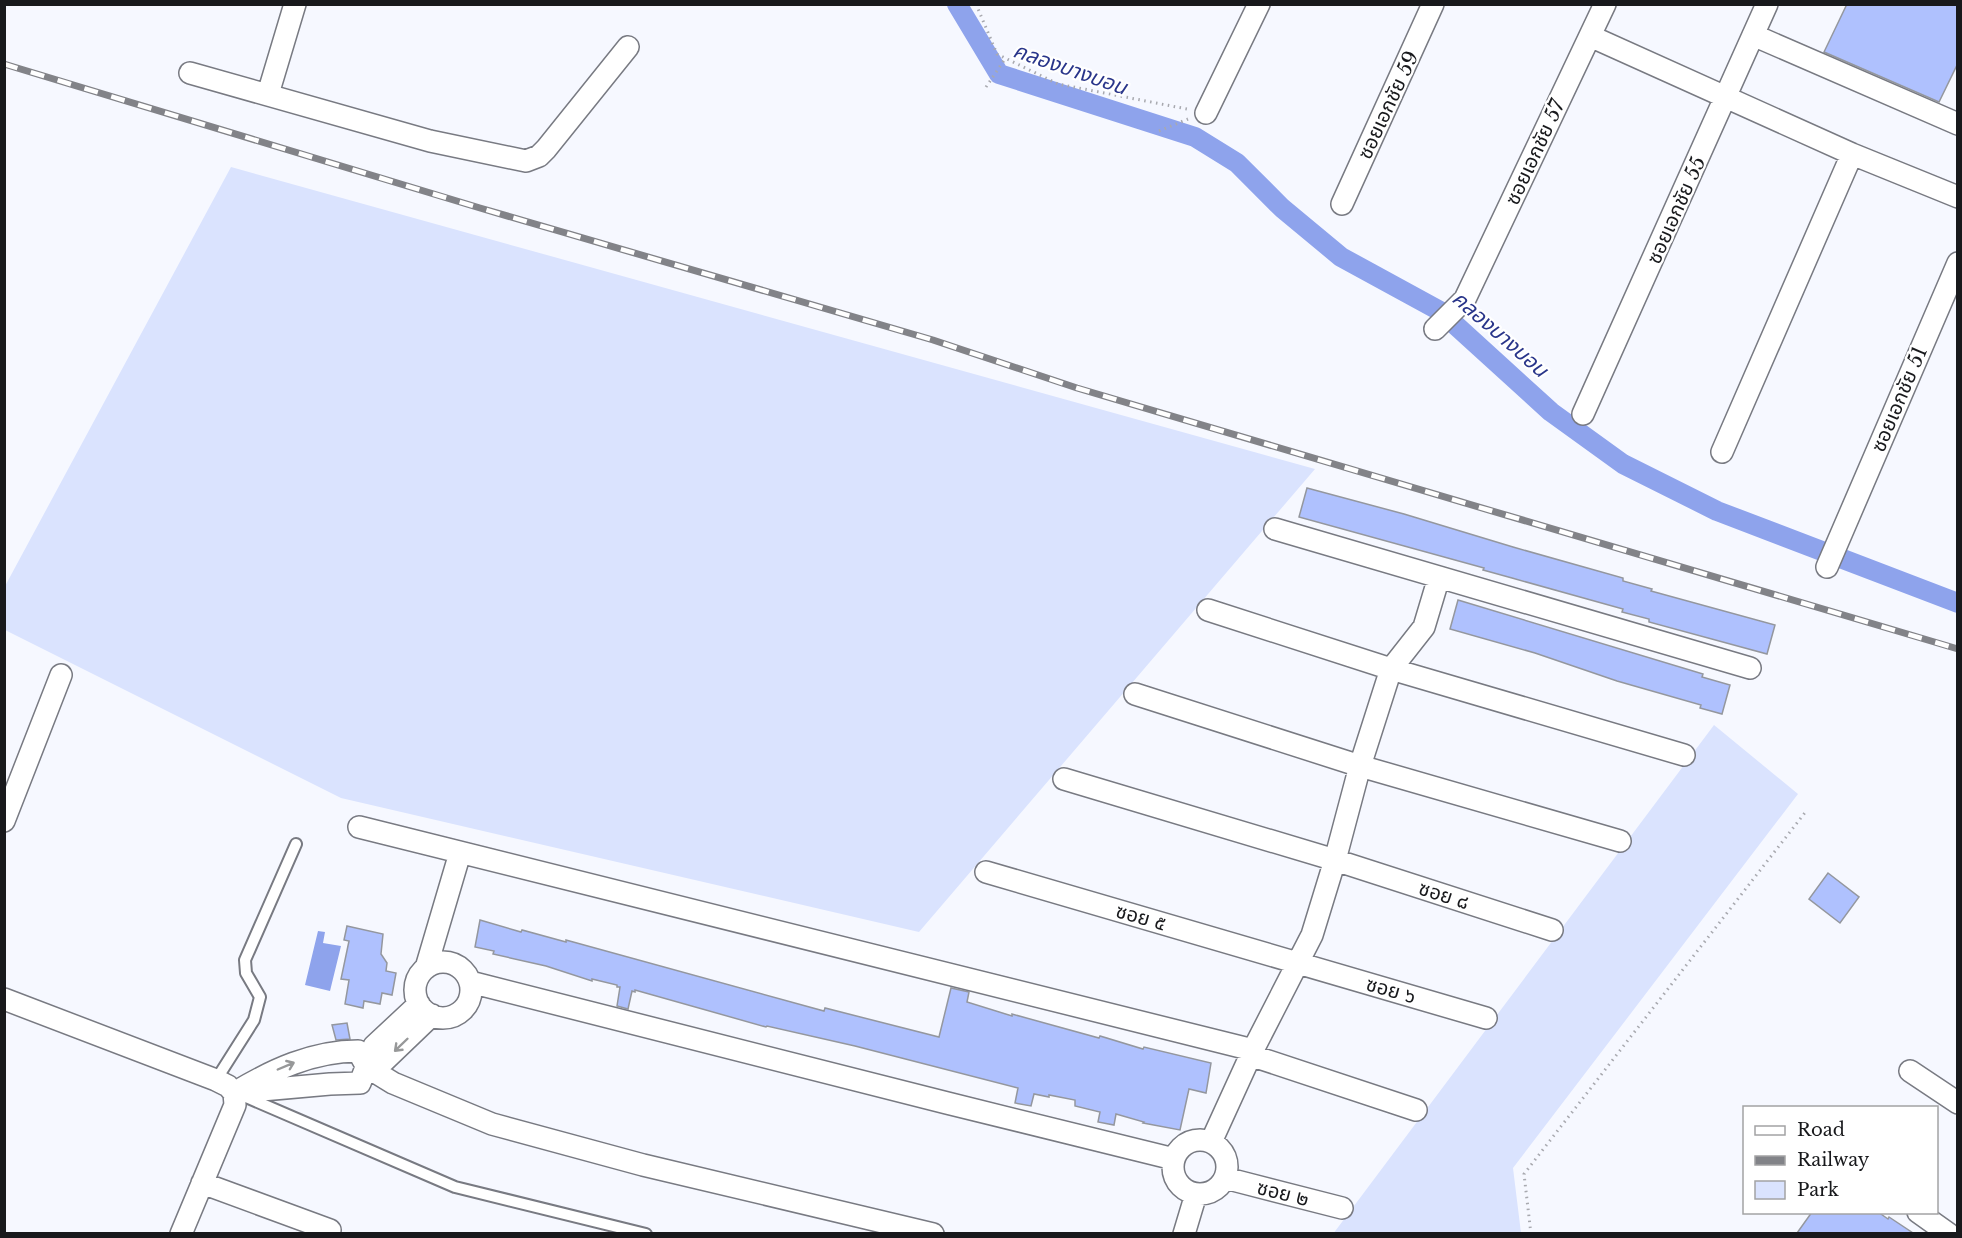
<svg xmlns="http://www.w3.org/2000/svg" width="1962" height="1238" font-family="'Libre Baskerville','Noto Sans Thai',serif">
<rect width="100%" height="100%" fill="#f6f8ff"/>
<!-- green -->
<path fill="#dae3fe" d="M231,167L1315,469L919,932L341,798L5,630L4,588Z
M1714,725L1798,794L1513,1168L1521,1233L1333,1234Z"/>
<!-- water -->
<path fill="#8ea3ec" d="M318,931L325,932L323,943L341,946L330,991L305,985Z"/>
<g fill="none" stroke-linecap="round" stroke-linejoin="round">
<!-- canal -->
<path stroke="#8ea3ec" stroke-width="20" d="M957,4L999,74L1195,137L1237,163L1282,208L1341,257L1440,311L1551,412L1623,464L1717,511L1958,603"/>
</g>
<!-- building -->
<path fill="#afc1fe" stroke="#94979e" stroke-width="1.5" d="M1847,4H1958V63L1939,102L1824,52Z
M1307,488L1404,514L1513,547L1623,578V581L1652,589L1651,591L1775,625L1767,654L1649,622V619L1622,612L1623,609L1512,578L1483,570L1484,568L1299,517Z
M1458,600L1703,674L1702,677L1730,685L1722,714L1700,708L1701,705L1617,681L1535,653L1450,629Z
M1828,873L1859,897L1840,923L1809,899Z
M480,920L521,932L522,930L566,942V940L824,1011L825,1008L939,1037L951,988L969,992L967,1002L1012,1016V1014L1099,1038L1100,1036L1143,1049L1144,1047L1211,1063L1206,1093L1189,1089L1180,1130L1143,1123L1144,1122L1116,1114L1114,1125L1098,1122L1100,1112L1075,1106V1100L1049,1095V1097L1034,1094L1031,1106L1015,1103L1018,1088L855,1046L767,1026L766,1027L635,990V992L632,991L628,1009L617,1006L620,987H617V985L592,979V981L546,966L493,954L494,951L475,947Z
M347,926L383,934L381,954L387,963L386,971L396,973L392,995L382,993L380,1004L364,1001L363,1008L345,1004L349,980L341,979L349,941L344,940Z
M347,1023L350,1039L336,1040L332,1025Z
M1812,1212H1878L1888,1219L1889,1217L1913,1233H1797Z"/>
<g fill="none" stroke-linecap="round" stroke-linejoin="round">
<!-- lane casing -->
<g stroke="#787a82" stroke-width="14">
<path id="lane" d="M216,1080L254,1020L260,997L246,973L245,960L296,844
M246,1097L455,1187L646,1234"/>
</g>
<!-- street casing -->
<g stroke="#787a82" stroke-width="24">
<path id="street" d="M1753,35L1958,124
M1590,36L1852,154L1958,197
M190,73L430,141L526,161L539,156L546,149L628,47
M268,94L295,4
M1206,113L1259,4
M1342,204L1433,4
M1435,329L1465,299L1605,4
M1583,414L1767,4
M1722,452L1852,154
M1275,529L1750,668
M1827,567L1958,263
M1208,610L1391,669L1684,755
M1135,694L1360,766L1620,841
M1064,779L1335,860L1552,930
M4,821L61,675
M359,827L1253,1050
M986,872L1486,1018
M415 990a28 28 0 1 1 56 0a28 28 0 1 1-56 0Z
M426,968L460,853
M470,982L947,1103L1174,1159
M4,999L216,1080L228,1086L234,1093
M1250,1055L1416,1110
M367,1067L384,1061L432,1015
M1910,1071L1958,1103
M241,1092L330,1084L360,1083L374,1046L419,1004
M234,1093C272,1070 313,1051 358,1051L367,1067L393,1083L492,1124L643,1165L933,1234
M1173 1167a27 27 0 1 1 54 0a27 27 0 1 1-54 0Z
M1211,1142L1253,1050L1312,935L1335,860L1360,766L1391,669L1424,627L1439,577
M1225,1178L1342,1208
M202,1183L330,1230
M1918,1212L1949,1234
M181,1234L235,1105L234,1093
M1184,1234L1196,1194"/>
</g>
<!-- path -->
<path stroke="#a8a9af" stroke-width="3" stroke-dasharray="1.5 4.5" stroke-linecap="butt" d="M976,4L997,54L1005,58L1058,84L1187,109
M986,87L1005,59
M1159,131L1188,119
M1531,1234L1524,1174L1807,810"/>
<!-- lane -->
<use href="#lane" stroke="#fff" stroke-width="10"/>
<!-- street -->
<use href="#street" stroke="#fff" stroke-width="21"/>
<!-- rail casing -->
<g stroke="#828388" stroke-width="7">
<path id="rail" d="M4,64L480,208L933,340L1077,388L1958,649"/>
</g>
<!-- rail -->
<use href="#rail" stroke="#fff" stroke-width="4.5" stroke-dasharray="14" stroke-linecap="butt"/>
</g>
<!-- one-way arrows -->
<defs><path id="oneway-shaft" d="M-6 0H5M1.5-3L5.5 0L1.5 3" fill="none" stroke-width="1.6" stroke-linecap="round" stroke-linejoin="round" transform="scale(1.5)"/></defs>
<g stroke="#979899">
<use href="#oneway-shaft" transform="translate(401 1045) rotate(136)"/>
<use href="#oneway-shaft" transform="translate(286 1066) rotate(-23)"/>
</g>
<g text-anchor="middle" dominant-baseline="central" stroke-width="4.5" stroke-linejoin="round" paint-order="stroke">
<!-- street labels -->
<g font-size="20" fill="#18191c" stroke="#fff">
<text transform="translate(1388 105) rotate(-65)">ซอยเอกชัย 59</text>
<text transform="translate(1535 152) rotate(-65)">ซอยเอกชัย 57</text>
<text transform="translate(1676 210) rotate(-66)">ซอยเอกชัย 55</text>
<text transform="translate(1899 399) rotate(-67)">ซอยเอกชัย 51</text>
<text transform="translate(1444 895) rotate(18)">ซอย ๘</text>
<text transform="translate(1141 917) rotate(16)">ซอย ๕</text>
<text transform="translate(1391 990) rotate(16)">ซอย ๖</text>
<text transform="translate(1283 1193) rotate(14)">ซอย ๒</text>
</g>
<!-- water labels -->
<g font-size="21" font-style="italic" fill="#29358a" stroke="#fff">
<text transform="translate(1070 69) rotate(19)">คลองบางบอน</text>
<text transform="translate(1500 334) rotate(41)">คลองบางบอน</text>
</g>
</g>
<!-- border -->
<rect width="1962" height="1238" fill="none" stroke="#18191c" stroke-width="12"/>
<!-- legend -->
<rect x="1743" y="1106" width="195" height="108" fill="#ffffff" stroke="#a3a3a4" stroke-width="1.5"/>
<rect x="1755" y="1126" width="30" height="9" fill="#ffffff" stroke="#a3a3a4" stroke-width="1.5"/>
<text x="1797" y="1136" font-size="18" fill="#18191c">Road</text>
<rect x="1755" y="1156" width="30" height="9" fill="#828388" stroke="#a3a3a4" stroke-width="1.5"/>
<text x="1797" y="1166" font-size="18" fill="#18191c">Railway</text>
<rect x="1755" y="1181" width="30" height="18" fill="#dae3fe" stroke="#a3a3a4" stroke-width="1.5"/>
<text x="1797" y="1196" font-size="18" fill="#18191c">Park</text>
</svg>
